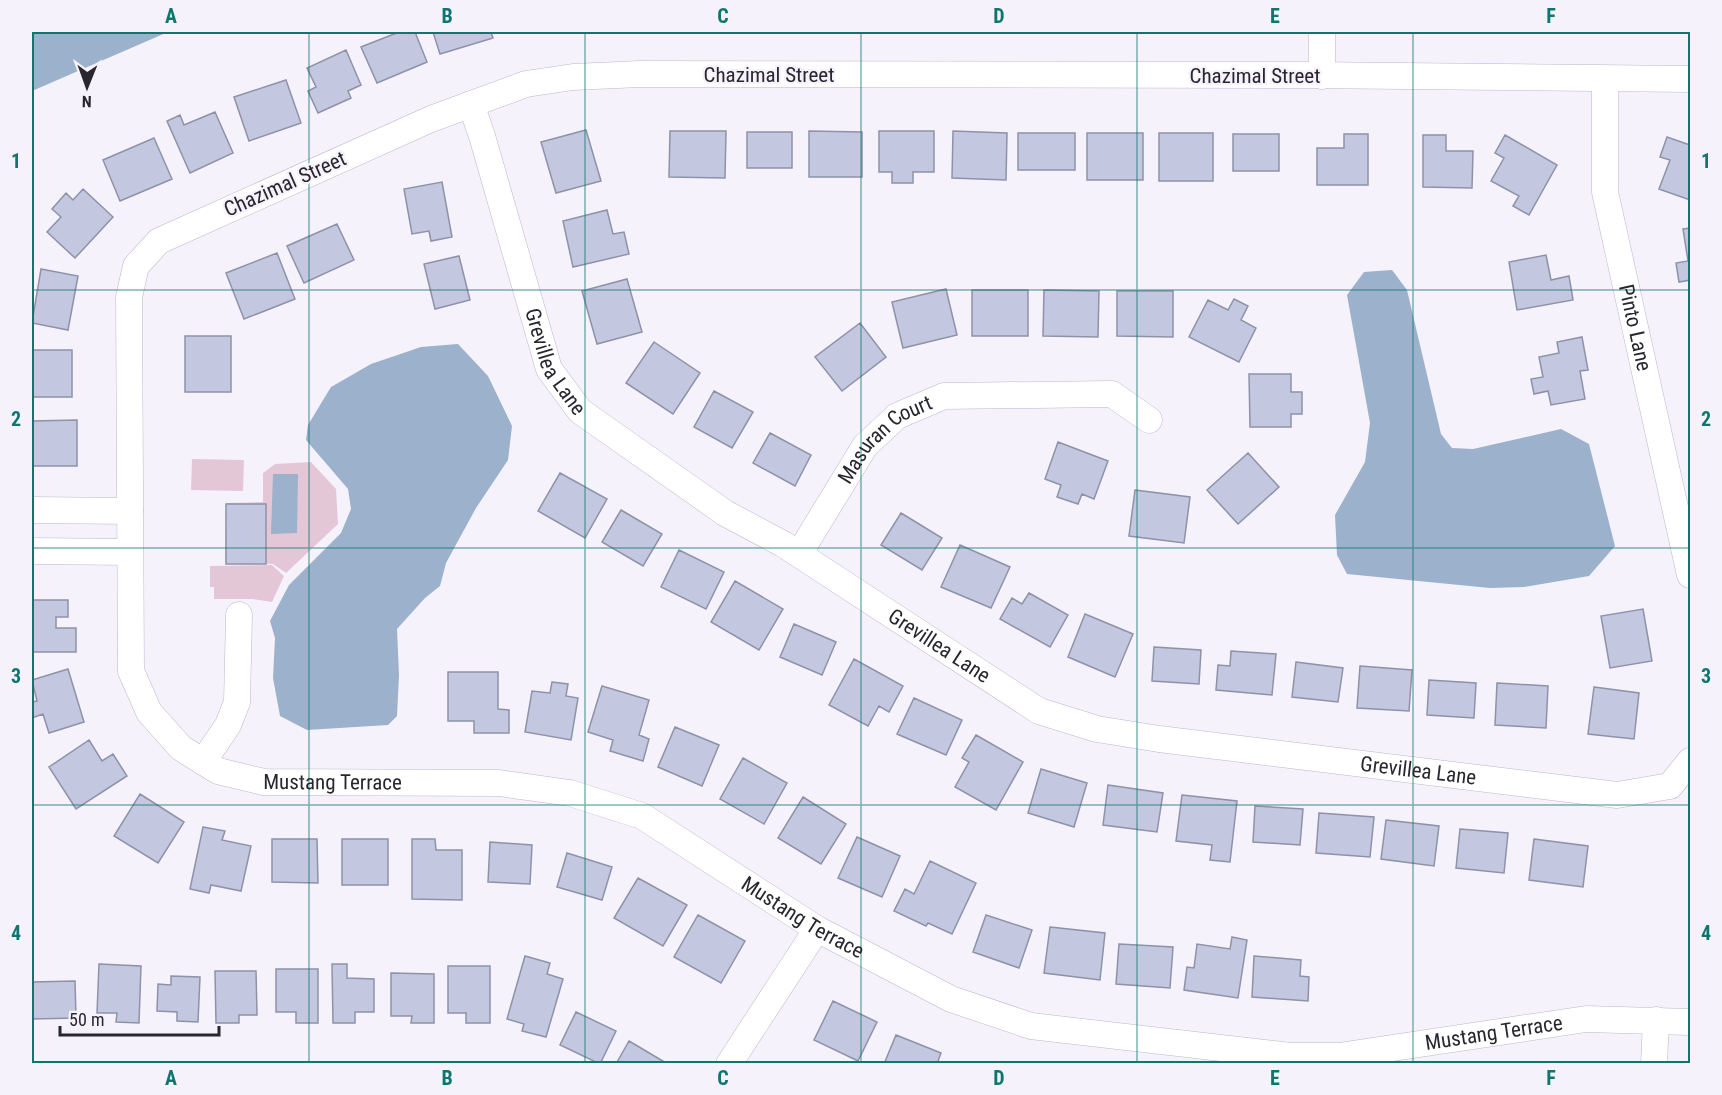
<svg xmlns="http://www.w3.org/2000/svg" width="1722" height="1095" font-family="'Roboto Condensed',sans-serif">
<rect width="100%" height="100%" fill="#f5f2fc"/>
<!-- green -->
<path fill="#e4c7d7" d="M192,459L244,460L243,491L191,490Z
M311,462L336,489L338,524L286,573L273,564L225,562L226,503L263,502V473L275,464Z
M272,565L284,576L272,602L252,599H214V587H210V566Z"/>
<!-- water -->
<path fill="#9bb1cc" d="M32,32H168L32,91Z
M1392,270L1407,290L1441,434L1452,448L1473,449L1561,429L1589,444L1615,546L1589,576L1524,587L1490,588L1347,574L1337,555L1335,515L1365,462L1370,423L1347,295L1364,272Z
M458,344L488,376L512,426L508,460L476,508L446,563L440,586L425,598L397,629L399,675L397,716L388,725L307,730L280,716L273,678L275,638L270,621L289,585L341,533L351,509L348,489L306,440L308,425L331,387L371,364L421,347Z
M273,474H298L297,533L271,534Z"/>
<!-- building -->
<path fill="#c3c8e0" stroke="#8d92a8" stroke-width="1.5" d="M399,32H415L427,62L377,83L361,47Z
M433,32H491L493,38L440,54Z
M346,50L361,85L348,91L351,98L318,113L308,91L316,87L307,68Z
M286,80L301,123L249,141L234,97Z
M215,112L233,153L190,173L167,121L180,115L184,125Z
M586,130L601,181L556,193L541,142Z
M670,131H726L725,178L669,177Z
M809,131L862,132V177H809Z
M879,131H934V172H913V183H892V172H879Z
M953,131L1007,133L1006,180L952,178Z
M747,132H792V168H747Z
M1018,133H1075V170H1018Z
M1087,133H1143V180H1087Z
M1159,133H1213V181H1159Z
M1233,134H1279V171H1233Z
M1344,134H1368V185H1317V148H1344Z
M1423,135H1446V151H1473L1472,188L1423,187Z
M1505,135L1557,165L1529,215L1513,206L1519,196L1491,181L1504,158L1495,153Z
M1667,137L1690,145V200L1659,189L1670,160L1660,157Z
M154,138L172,179L120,201L103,160Z
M442,182L452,237L431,241L429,231L412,234L404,189Z
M83,189L113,217L75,258L47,232L61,217L52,209L66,193L73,200Z
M607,210L613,234L624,232L629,254L573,267L563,221Z
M337,224L354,260L304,283L287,246Z
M1690,228V280L1679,282L1676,263L1688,261L1683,229Z
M277,253L295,299L244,319L226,273Z
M1546,255L1551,280L1569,276L1573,300L1517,310L1509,262Z
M459,256L470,300L435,309L424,264Z
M41,269L78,276L68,330L32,323Z
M627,279L642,332L597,344L582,291Z
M946,289L957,335L903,348L892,302Z
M972,290H1028V336H972Z
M1044,290L1099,291L1098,337L1043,336Z
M1117,291H1173V337L1117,336Z
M1234,299L1248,306L1241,320L1256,328L1239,362L1189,337L1208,300L1228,310Z
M860,323L886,357L842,391L815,357Z
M185,336H231V392H185Z
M1582,337L1588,370L1580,371L1585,399L1551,405L1548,391L1534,394L1531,379L1543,377L1539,357L1559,353L1557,342Z
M654,342L700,373L673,414L626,383Z
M32,350H72V397H32Z
M1249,374H1291V392H1302V414H1291V427H1250Z
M714,391L753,412L732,448L694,427Z
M77,420V466H32V421Z
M770,433L811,455L795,486L753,463Z
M1058,442L1108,461L1094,499L1082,494L1078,504L1057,497L1061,485L1045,479Z
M1248,453L1279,487L1238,524L1207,490Z
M560,473L607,499L585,538L538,511Z
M1135,490L1190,497L1184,543L1129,536Z
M226,504H266V564H226Z
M621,510L662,534L643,566L602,542Z
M901,513L942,538L922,570L881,545Z
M960,545L1010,567L991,608L941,587Z
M679,550L724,572L706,609L661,587Z
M735,581L783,609L759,650L711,622Z
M1029,593L1068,615L1050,647L1000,619L1012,598L1022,604Z
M32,600H68V617H56V628H76V652H32Z
M1643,609L1652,661L1610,668L1601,616Z
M1085,614L1133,634L1115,677L1068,657Z
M794,624L836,642L822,675L780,657Z
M1154,647L1201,650L1199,684L1152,681Z
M1231,651L1276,654L1272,695L1216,690L1218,665L1230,666Z
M854,659L903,686L889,712L879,706L868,726L829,705Z
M1296,662L1343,668L1338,702L1292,697Z
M1360,666L1412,670L1409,711L1357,708Z
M68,669L84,722L49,733L43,714L32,718V702L37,701L32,680Z
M448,672H498V709L509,710V733H474V721H448Z
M1429,680L1476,683L1474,718L1427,715Z
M552,682L568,684L566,696L578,698L571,740L525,732L532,691L550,693Z
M1497,683L1548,686L1546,728L1495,725Z
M602,686L649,700L639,735L649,739L643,761L610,751L613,740L588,732Z
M1594,687L1639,693L1634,739L1588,734Z
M914,698L962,720L946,755L897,734Z
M675,727L719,745L702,786L658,767Z
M976,735L1023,762L996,810L955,787L969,762L962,758Z
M89,740L102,761L113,754L127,776L76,809L49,767Z
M743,758L787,783L764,824L720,799Z
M1041,769L1087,783L1074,827L1028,813Z
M1108,785L1163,793L1157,832L1103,825Z
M140,794L184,822L158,863L114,836Z
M1182,795L1237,801L1230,862L1210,860L1212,845L1176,841Z
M803,797L846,824L821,864L778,838Z
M1255,806L1303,809L1300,845L1253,842Z
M1319,813L1374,817L1370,857L1316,853Z
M1386,820L1439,826L1434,866L1381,859Z
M203,827L225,831L222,840L251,846L241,891L211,885L209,893L190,889Z
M1460,829L1508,833L1504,873L1456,868Z
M857,837L900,856L882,897L838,878Z
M272,839H317L318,883L272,882Z
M342,839H388V885H342Z
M412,839H435L436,850H462V900L412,899Z
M1534,839L1588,846L1583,887L1529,880Z
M490,842L532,845L530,884L488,882Z
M567,853L612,867L602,900L557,887Z
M930,861L976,883L952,934L928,923L926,926L894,911L905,889L914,894Z
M638,878L687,905L663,946L614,918Z
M698,915L745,941L721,983L674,957Z
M986,915L1032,930L1019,968L973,952Z
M1050,927L1105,933L1100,980L1044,973Z
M1232,937L1247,940L1238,998L1184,990L1187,967L1194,968L1197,944L1230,949Z
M1119,944L1173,947L1170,988L1116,984Z
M525,956L550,963L547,974L563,979L546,1037L522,1031L524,1024L507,1019Z
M1254,956L1301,960L1300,976L1309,977L1308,1001L1252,997Z
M99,964L141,966L139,1023L116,1022L117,1013H97Z
M332,964H347V978L374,979V1012H355V1023H333Z
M448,966H490V1023H466V1013H448Z
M276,969H318V1023H296V1012H276Z
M215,971H256L257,1015H239V1023H216Z
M391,973L434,974V1023H411L412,1016H391Z
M171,976L200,977L198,1022L177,1021V1012L157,1011L158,984L171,985Z
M75,981L76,1018L32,1019V982Z
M833,1001L877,1022L858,1061L814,1040Z
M576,1012L616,1031L600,1064L560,1045Z
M896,1035L941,1053L937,1064H884Z
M629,1041L668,1064H616Z"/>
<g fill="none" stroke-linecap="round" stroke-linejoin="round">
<!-- minor casing -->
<g stroke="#bdb6ce" stroke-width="27">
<g id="minor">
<path d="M1322,76V32"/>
<path id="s1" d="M1605,79V192L1690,575"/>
<path id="s2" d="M1690,79L1306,75L640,74L573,77L526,84L431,119L159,241L136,266L129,297L131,671L149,712L181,748L218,771L264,782L499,783L570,793L642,816L817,929L951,999L1031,1026L1291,1056H1339L1586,1019L1690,1022"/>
<path id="s3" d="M471,104L482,136L549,369L580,411L725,513L783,544L1039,711L1097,729L1159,739L1617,795L1670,786L1690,761"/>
<path d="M32,510L130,511"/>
<path d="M32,551L129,552"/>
<path id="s4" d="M799,554L865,446L897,416L944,396L1112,394L1149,420"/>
<path d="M203,762L228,725L237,702L239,615"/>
<path d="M729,1064L817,929"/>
<path d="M1654,1064L1656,1020"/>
</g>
</g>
<!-- minor -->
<use href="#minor" stroke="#fff" stroke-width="26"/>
</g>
<!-- grid -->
<path fill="none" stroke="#0f766e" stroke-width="1.5" stroke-opacity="0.55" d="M309,32V1064M585,32V1064M861,32V1064M1137,32V1064M1413,32V1064M32,290H1690M32,548H1690M32,805H1690"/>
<g text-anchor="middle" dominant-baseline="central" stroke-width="4.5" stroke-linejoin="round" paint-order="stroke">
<!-- street labels -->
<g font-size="21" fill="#29262f" stroke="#f5f2fc">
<text x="769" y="75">Chazimal Street</text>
<text x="1255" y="76">Chazimal Street</text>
<text transform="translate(285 184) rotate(-24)">Chazimal Street</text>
<text stroke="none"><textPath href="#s1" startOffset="252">Pinto Lane</textPath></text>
<text stroke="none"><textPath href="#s3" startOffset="272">Grevillea Lane</textPath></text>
<text stroke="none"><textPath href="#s4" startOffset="146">Masuran Court</textPath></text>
<text stroke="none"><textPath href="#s3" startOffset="758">Grevillea Lane</textPath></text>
<text stroke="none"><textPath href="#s3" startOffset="1262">Grevillea Lane</textPath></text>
<text stroke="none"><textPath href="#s2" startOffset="2256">Mustang Terrace</textPath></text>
<text stroke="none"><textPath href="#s2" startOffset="2760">Mustang Terrace</textPath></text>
<text stroke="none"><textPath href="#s2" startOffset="3480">Mustang Terrace</textPath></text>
</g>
</g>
<!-- border -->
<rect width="1722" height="1095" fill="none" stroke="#f5f2fc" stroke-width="66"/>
<!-- north arrow -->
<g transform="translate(87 87) rotate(181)" stroke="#f5f2fc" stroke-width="4.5" paint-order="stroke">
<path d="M0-4.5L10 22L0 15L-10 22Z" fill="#29262f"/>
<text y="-9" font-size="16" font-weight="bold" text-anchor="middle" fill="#29262f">N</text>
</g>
<!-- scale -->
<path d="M60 1026v9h159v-9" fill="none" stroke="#29262f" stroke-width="3"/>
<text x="69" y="1026" font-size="18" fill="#29262f" stroke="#f5f2fc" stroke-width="4.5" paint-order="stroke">50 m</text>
<rect x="33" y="33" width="1656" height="1029" fill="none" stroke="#0f766e" stroke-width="2"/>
<g font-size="20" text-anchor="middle" font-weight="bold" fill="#0f766e">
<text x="171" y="23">A</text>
<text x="447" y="23">B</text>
<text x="723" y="23">C</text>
<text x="999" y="23">D</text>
<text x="1275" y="23">E</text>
<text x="1551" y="23">F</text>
<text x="16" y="168">1</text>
<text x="1706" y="168">1</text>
<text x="16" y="426">2</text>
<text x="1706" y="426">2</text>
<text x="16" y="683">3</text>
<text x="1706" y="683">3</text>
<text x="16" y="940">4</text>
<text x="1706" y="940">4</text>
<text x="171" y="1085">A</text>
<text x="447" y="1085">B</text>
<text x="723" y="1085">C</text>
<text x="999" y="1085">D</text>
<text x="1275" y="1085">E</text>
<text x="1551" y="1085">F</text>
</g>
</svg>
